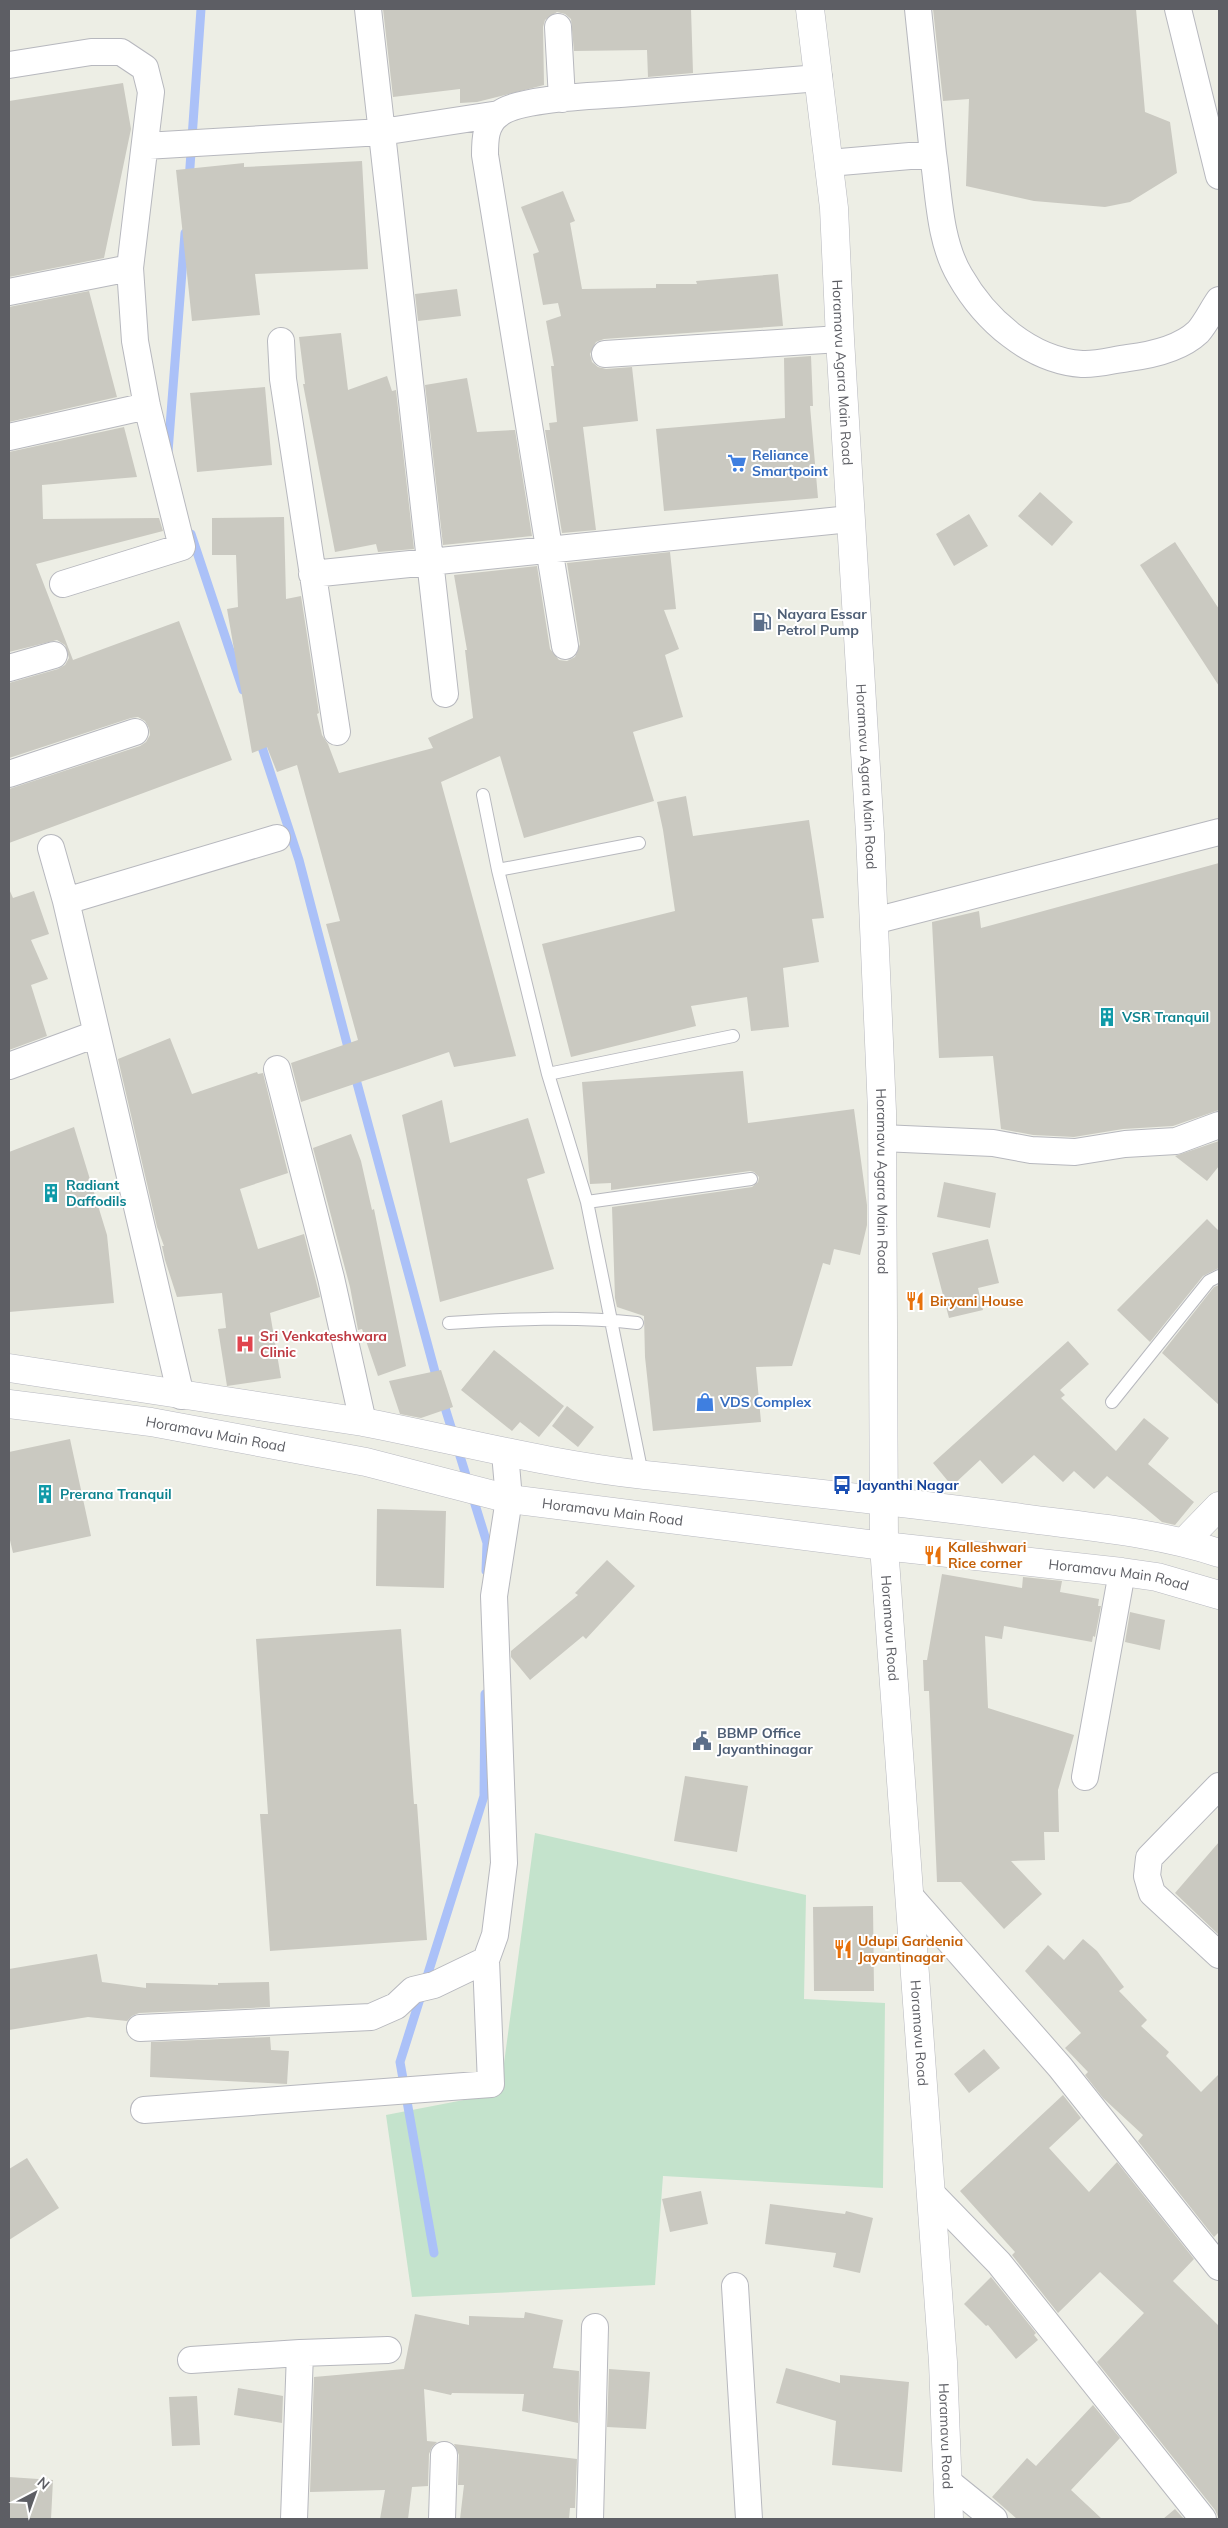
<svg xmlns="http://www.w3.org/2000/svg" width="1228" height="2528" font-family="Mulish,sans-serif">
<rect width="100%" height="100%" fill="#edeee5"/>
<!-- green -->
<path fill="#c4e3cc" d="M535,1833L806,1895L804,1999L885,2003L883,2188L663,2176L655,2285L412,2297L386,2115L500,2093Z"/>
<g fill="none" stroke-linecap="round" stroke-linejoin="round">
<!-- stream -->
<path stroke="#abc1f8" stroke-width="9" d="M189,181L201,9
M168,452L185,233
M191,534L243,690
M259,738L299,860L350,1055
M354,1072L438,1383
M442,1398L487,1543L486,1571
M434,2253L400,2062L484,1796L485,1694"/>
</g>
<!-- building -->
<path fill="#cac9c1" d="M383,9H691L693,73L648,77L647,50L574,51L571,19L565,14L557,12L545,20L543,27L544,85L477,102L460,103V89L393,97Z
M933,9H1136L1145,112L1170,122L1177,173L1130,202L1105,207L1034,201L966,186L969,99L943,101Z
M123,83L131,129L104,258L9,277V101Z
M362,161L368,269L255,274L260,315L192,321L176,170L244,163V167Z
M563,191L575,221L570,223L582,289L656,288V284H697L696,281L778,274L783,326L604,339L596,342L590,354L592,362L598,367L606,369L632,367L638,421L583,427L596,530L562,533L545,430H550L549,423L557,422L551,366H554L546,321L561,316L558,303L543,305L533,254L539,252L521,207Z
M457,289L461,316L418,321L415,294Z
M89,291L117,397L9,422V307Z
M341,333L348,390L387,376L392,391L396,390L414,549L378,552L376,544L335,552L303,384H305L299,337Z
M811,356L813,406H810L818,498L664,511L656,429L785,418L784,358Z
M467,378L477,432L515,430L532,536L443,545L425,385Z
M265,387L272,465L197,472L190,393Z
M124,427L137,477L42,485L43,519L159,518L163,531L36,564L73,660L179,621L232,760L9,843V789L140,746L146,742L150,735L149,728L145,721L138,717L131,718L9,758V683L58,669L65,665L69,658L65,645L57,640L9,652V452Z
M1040,492L1073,522L1052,546L1018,516Z
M969,514L988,546L954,566L936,534Z
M284,517L286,599L301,596L319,713L317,714L322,735L328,744L339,773L433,748L428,738L473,718L465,650H467L454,575L537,566L550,649L559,660L567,661L575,657L580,644L567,563L670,552L676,609L664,610L679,649L665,655L683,717L633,732L654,801L524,838L500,756L441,782L516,1056L454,1067L449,1052L301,1102L291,1063L358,1040L326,924L340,921L297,765L277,772L267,747L252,753L227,609L238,607L236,555H212V518Z
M1175,542L1219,609V686L1140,565Z
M686,796L693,836L809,820L824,918L812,919L819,962L783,968L789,1027L751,1031L747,997L691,1006L696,1026L571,1057L542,944L675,911L663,830L657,802Z
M1219,863V1110L1173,1126L1123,1129L1074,1137L1033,1135L1001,1129L993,1056L939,1058L932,922L979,911L981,928Z
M9,889L13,898L34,891L49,934L31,940L48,979L31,985L47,1036L9,1050Z
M170,1038L192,1094L257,1072L258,1074L263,1073L288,1173L240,1189L258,1249L304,1234L320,1297L270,1313L281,1378L227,1386L218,1329L226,1328L222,1293L177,1297L165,1260L162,1246H164L157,1227L118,1059Z
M743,1071L748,1123L854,1109L867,1205V1225L860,1255L834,1249L830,1265L823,1263L792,1366L756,1367L761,1422L653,1431L645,1357L644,1316L617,1307L615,1298L612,1207L752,1187L758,1182L759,1177L754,1172L750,1171L611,1190V1183L590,1184L582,1082Z
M442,1100L450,1143L528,1118L545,1173L527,1179L554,1269L440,1302L402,1115Z
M74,1127L107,1235L114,1303L9,1312V1152Z
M351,1134L361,1161L372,1210L374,1209L406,1366L378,1376L362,1329L358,1330L350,1287L313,1148Z
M1219,1141V1166L1207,1181L1175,1156Z
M944,1182L996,1193L990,1228L937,1217Z
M1207,1219L1219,1231V1268L1203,1276L1150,1342L1117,1310Z
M988,1239L999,1283L978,1288L983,1310L949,1318L932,1253Z
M1219,1285V1405L1162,1353L1214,1287Z
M1068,1341L1089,1364L1060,1390L1065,1395L1061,1398L1116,1451L1144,1418L1169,1438L1148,1464L1194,1502L1175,1525L1162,1522L1107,1476L1094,1489L1074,1471L1063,1482L1034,1455L1002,1484L980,1460L952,1486L933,1463Z
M494,1350L564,1406L539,1437L520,1422L512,1431L461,1390Z
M441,1370L453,1407L421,1418L400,1414L389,1381Z
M567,1406L594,1427L578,1447L552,1426Z
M70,1439L91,1536L13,1553L9,1536V1452Z
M377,1509L446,1511L444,1588L376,1586Z
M607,1560L635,1586L586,1639L583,1636L530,1680L511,1657V1651L578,1595L575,1593Z
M942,1574L1022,1588L1023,1577L1062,1581L1060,1592L1099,1599L1098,1606H1101L1095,1637L1093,1636L1092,1642L1004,1626L1002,1639L985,1636L988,1708L1074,1735L1058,1790L1059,1832H1044L1045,1860L1011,1861L1042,1894L1004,1929L961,1882H937L929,1691H924L923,1660H927Z
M1130,1612L1165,1620L1160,1650L1125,1642Z
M401,1629L414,1804H417L427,1940L270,1951L260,1814H268L256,1639Z
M685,1776L748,1786L737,1852L674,1841Z
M1219,1842V1935L1175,1893Z
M873,1906L874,1991H814L813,1907Z
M1083,1939L1097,1951L1124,1987L1119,1991L1147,2020L1141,2026L1169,2052L1166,2056L1201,2092L1219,2074V2232L1214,2237L1138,2141L1143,2135L1103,2098L1085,2075L1088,2072L1065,2048L1081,2033L1025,1971L1048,1945L1064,1960Z
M97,1954L102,1982L146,1988V1983L218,1985V1983L269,1982L270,2007L139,2013L132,2016L127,2021L88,2017L9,2030V1969Z
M270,2037L271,2050L289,2051L287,2084L150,2077L151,2042Z
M984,2049L1000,2068L969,2093L954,2074Z
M1063,2095L1081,2118L1049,2148L1089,2192L1117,2162L1194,2259L1173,2281L1219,2326V2519L1215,2510L1097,2362L1144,2313L1100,2272L1058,2313L1012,2255L1015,2252L960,2191Z
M27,2158L59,2208L9,2240V2169Z
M701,2191L708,2224L670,2232L662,2199Z
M770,2204L845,2214L846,2211L873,2218L860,2273L833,2267L836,2253L765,2244Z
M991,2277L1036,2333L1034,2335L1038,2340L1016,2359L988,2325L986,2326L964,2304Z
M525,2312L563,2320L553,2368L579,2371L578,2423L522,2411L524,2394L452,2393L451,2395L424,2389L427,2441L437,2442L432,2447L429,2454L428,2486L412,2487L408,2519H380L385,2490L310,2492L314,2377L404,2369L415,2314L469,2325V2316L524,2318Z
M786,2368L840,2383V2375L909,2382L902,2472L832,2465L836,2421L776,2403Z
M609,2369L650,2372L646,2429L607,2427Z
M238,2388L283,2396L282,2423L234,2415Z
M197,2396L200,2445L172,2446L169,2397Z
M1093,2405L1120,2438L1071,2490L1102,2519H1017L992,2497L1027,2458L1036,2466Z
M454,2444L577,2459L575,2508H570L569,2519H460L464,2485H458L459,2455Z
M9,2477L53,2480L51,2519H9Z
M1175,2509L1184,2519H1163Z"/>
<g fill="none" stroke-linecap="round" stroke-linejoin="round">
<!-- service casing -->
<g stroke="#b7b8be" stroke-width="14">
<path id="service" d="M483,795L498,870L548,1074L587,1202L642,1474
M498,870L639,843
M548,1074L733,1036
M587,1202L751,1179
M449,1323C512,1319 575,1316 637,1323
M1112,1402L1209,1281L1219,1276"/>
</g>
<!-- minor casing -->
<g stroke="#b7b8be" stroke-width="28">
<path id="minor" d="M368,9L445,694
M918,9L933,154
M1178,9L1219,176
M558,27L562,99
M9,65L91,52H121L145,68L151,92L130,268L135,341L147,406L182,547L63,584
M145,146L382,132L499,114
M829,163L933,154C939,194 939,241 960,276C985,320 1030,360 1082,364C1096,365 1113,360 1128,358C1152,355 1180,349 1198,332C1206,323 1212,310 1219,300
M9,292L130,268
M281,341L283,379L337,732
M605,354L840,339
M9,437L147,406
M312,574L850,519
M565,646L485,155C485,140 485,124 499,114C519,97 604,96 633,93C695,88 757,83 819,78
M9,668L54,655
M9,774L135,732
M51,848L66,901L181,1396
M66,901L277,838
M874,921L1219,832
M9,1066L96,1034
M277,1069L331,1278L363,1422
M882,1138L993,1143L1031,1150L1075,1152L1125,1144L1176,1141L1219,1125
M1085,1777L1122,1572
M1219,1786L1149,1858L1147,1876L1152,1893L1219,1955
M909,1895L1060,2067L1219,2267
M140,2028L371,2017L396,2006L413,1990L434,1985L486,1960L495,1935L504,1863L494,1596L509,1499L505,1453
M144,2110L491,2084L486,1960
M931,2193L999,2263L1203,2519
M735,2286L749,2519
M300,2353L388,2350
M191,2360L300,2353L294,2519
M947,2481L994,2519
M442,2519L444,2455
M590,2519L595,2327"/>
</g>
<!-- tertiary casing -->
<g stroke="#b7b8be" stroke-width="29">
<g id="tertiary">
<path id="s1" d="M810,9L834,208L840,339L870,834L882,1111L884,1546L943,2362L949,2519"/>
<path d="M1185,1541L1219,1506"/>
</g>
</g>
<!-- secondary casing -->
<g stroke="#b8b9c0" stroke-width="29">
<g id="secondary">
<path d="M9,1368L363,1422C457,1440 550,1465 645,1475C771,1488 897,1501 1022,1518C1088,1527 1156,1532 1219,1553"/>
<path id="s2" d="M9,1404L151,1422L366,1462L509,1499L884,1546L1122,1572L1157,1577L1219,1595"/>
</g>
</g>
<!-- service -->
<use href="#service" stroke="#fff" stroke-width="12"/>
<!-- minor -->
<use href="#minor" stroke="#fff" stroke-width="26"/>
<!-- tertiary -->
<use href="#tertiary" stroke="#fff" stroke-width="28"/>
<!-- secondary -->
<use href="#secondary" stroke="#fff" stroke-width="28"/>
</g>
<!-- icons -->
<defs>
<g id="supermarket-bare" transform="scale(1.5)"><path d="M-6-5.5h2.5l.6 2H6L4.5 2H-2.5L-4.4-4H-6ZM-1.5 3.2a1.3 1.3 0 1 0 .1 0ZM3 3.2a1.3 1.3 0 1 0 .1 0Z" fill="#3f7fe0" stroke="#fff" stroke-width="2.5" paint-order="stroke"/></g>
<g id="fuel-bare" transform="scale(1.5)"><path d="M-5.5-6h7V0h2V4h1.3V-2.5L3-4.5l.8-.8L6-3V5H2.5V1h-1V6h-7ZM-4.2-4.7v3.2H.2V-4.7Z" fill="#5c6f8a" stroke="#fff" stroke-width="2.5" paint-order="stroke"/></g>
<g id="building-bare" transform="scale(1.5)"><path d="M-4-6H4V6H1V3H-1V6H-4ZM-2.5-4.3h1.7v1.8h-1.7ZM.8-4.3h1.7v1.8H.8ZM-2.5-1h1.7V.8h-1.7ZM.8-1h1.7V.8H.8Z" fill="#0f9aa8" stroke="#fff" stroke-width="2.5" paint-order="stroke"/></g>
<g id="restaurant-bare" transform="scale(1.5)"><path d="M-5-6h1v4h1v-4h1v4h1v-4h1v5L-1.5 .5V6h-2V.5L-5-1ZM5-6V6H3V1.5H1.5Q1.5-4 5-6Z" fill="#e8710a" stroke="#fff" stroke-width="2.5" paint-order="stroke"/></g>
<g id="hospital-bare" transform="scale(1.5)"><path d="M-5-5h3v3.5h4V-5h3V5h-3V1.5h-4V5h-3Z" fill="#e0444e" stroke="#fff" stroke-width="2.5" paint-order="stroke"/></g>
<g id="shop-bare" transform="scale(1.5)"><path d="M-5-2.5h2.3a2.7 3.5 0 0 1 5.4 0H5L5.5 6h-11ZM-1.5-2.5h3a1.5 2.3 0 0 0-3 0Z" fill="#3f7fe0" stroke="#fff" stroke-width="2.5" paint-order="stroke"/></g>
<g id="bus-bare" transform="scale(1.5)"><path d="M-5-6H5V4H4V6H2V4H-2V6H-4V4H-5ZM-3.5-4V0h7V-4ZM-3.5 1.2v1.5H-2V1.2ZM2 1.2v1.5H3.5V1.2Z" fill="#1a4fb4" stroke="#fff" stroke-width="2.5" paint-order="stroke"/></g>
<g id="civic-bare" transform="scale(1.5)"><path d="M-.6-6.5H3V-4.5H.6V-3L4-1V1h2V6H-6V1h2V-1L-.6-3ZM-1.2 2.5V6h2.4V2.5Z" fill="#5c6f8a" stroke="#fff" stroke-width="2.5" paint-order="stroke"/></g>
</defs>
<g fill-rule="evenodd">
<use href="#supermarket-bare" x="737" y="463"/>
<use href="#fuel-bare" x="762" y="622"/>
<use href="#building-bare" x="1107" y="1017"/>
<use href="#building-bare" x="51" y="1193"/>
<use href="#restaurant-bare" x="915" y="1301"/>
<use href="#hospital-bare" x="245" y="1344"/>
<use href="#shop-bare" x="705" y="1402"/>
<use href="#bus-bare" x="842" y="1485"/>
<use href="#building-bare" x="45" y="1494"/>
<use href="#restaurant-bare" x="933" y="1555"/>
<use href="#civic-bare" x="702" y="1741"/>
<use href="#restaurant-bare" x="843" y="1949"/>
</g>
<g text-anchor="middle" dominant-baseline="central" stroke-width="4" stroke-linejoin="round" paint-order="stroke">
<!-- street labels -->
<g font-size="14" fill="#5d5e64" stroke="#fff">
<text stroke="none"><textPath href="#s1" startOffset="365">Horamavu Agara Main Road</textPath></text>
<text stroke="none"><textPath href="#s1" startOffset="770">Horamavu Agara Main Road</textPath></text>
<text stroke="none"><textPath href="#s1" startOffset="1175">Horamavu Agara Main Road</textPath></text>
<text stroke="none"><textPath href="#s2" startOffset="209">Horamavu Main Road</textPath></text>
<text stroke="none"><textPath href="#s2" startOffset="614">Horamavu Main Road</textPath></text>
<text stroke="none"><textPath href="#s2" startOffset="1124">Horamavu Main Road</textPath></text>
<text stroke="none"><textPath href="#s1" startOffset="1622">Horamavu Road</textPath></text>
<text stroke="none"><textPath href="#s1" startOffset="2028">Horamavu Road</textPath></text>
<text stroke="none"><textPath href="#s1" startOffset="2432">Horamavu Road</textPath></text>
</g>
<!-- shop labels -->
<g font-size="14" font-weight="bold" fill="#366cbe" stroke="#fff" text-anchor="start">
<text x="752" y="455">Reliance<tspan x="752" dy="16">Smartpoint</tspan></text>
<text x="720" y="1402">VDS Complex</text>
</g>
<!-- service labels -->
<g font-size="14" font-weight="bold" fill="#4e5e75" stroke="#fff" text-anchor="start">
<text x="777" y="614">Nayara Essar<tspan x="777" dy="16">Petrol Pump</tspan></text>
<text x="717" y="1733">BBMP Office<tspan x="717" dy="16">Jayanthinagar</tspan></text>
</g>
<!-- culture labels -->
<g font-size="14" font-weight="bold" fill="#0d838f" stroke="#fff" text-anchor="start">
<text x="1122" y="1017">VSR Tranquil</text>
<text x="66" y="1185">Radiant<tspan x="66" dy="16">Daffodils</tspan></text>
<text x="60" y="1494">Prerana Tranquil</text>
</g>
<!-- food labels -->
<g font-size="14" font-weight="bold" fill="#c56008" stroke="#fff" text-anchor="start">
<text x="930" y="1301">Biryani House</text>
<text x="948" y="1547">Kalleshwari<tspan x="948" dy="16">Rice corner</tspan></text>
<text x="858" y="1941">Udupi Gardenia<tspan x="858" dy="16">Jayantinagar</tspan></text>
</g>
<!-- health labels -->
<g font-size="14" font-weight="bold" fill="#be3a42" stroke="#fff" text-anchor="start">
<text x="260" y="1336">Sri Venkateshwara<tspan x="260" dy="16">Clinic</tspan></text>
</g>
<!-- transit labels -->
<g font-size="14" font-weight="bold" fill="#164399" stroke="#fff" text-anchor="start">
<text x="857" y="1485">Jayanthi Nagar</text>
</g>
</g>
<!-- border -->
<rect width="1228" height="2528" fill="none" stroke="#5d5e64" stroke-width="20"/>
<!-- north arrow -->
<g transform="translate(35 2493) rotate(41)" stroke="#ffffff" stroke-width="4" paint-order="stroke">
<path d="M0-4L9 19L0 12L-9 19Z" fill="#5d5e64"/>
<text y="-8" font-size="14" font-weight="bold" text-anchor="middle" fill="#5d5e64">N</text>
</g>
</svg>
